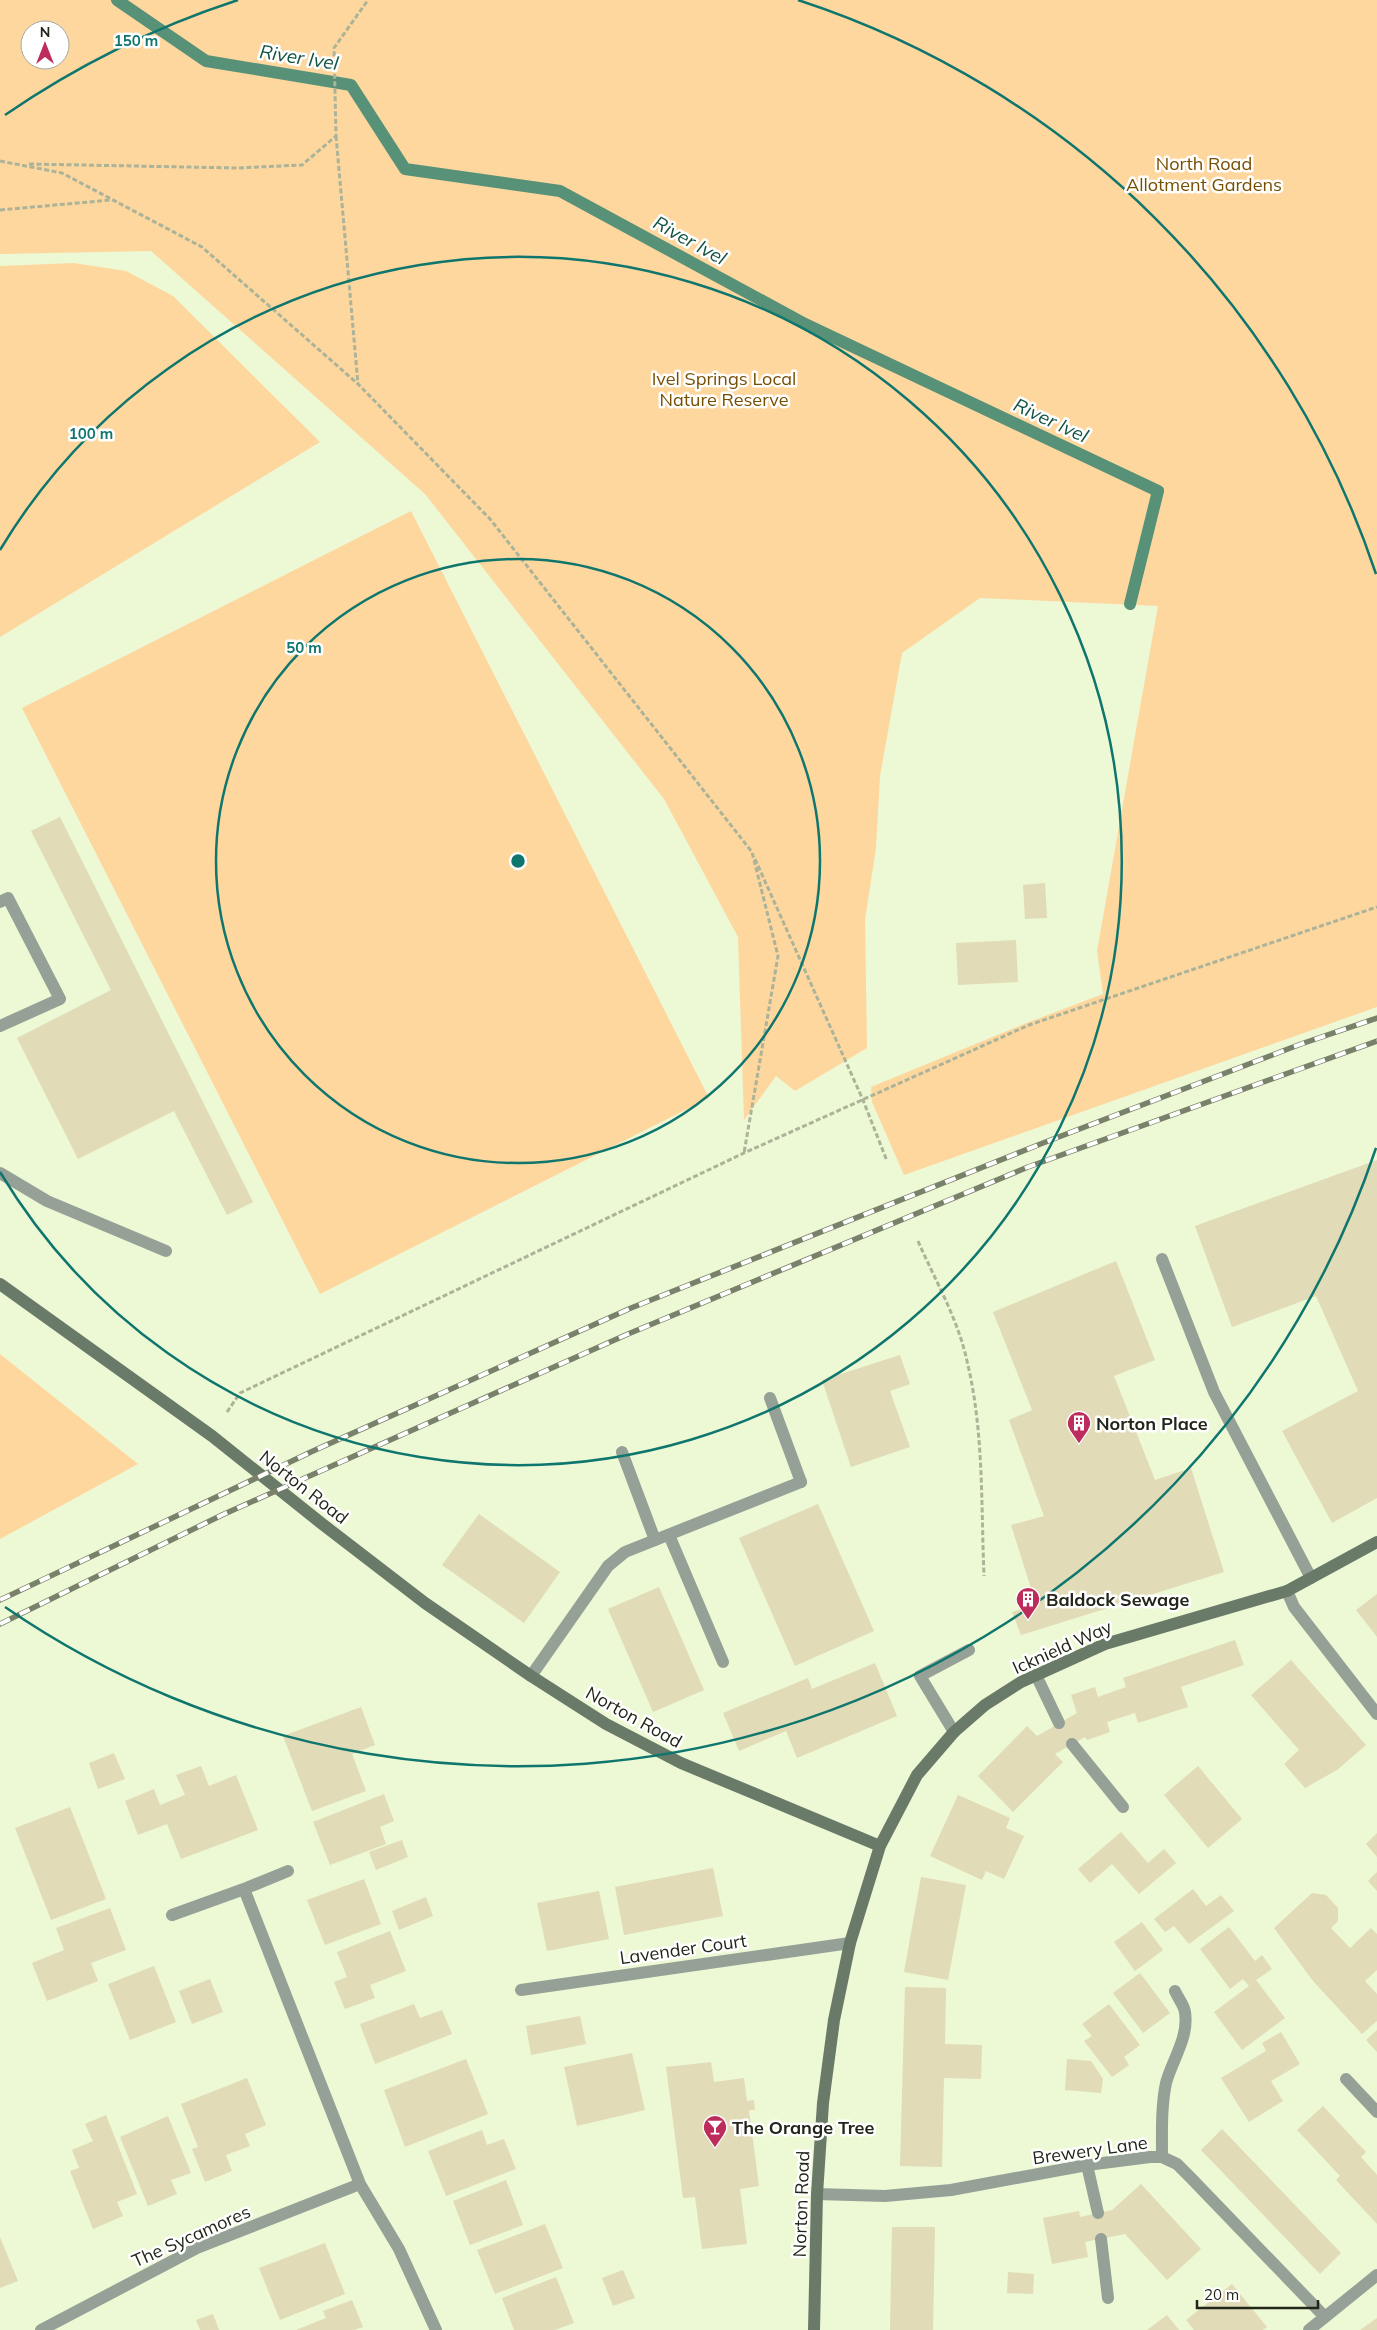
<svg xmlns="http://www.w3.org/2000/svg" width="1377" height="2330" font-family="Mulish,sans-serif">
<rect width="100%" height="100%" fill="#edf8d5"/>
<!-- green -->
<path fill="#fed79f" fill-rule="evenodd" d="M0,0H1377V1007L904,1175L872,1102L871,1087L1024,1024L1103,994L1097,951L1158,606L980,598L902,653L880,776L876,848L865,920L867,1048L795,1091L776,1076L744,1120L738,937L664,799L425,494L151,251L0,254ZM30,30H60V60H30Z
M74,263L126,271L173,296L320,442L0,637V266Z
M411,511L709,1098L320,1294L22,708Z
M0,1354L138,1464L0,1539Z"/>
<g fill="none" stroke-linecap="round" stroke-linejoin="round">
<!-- stream -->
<path stroke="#569178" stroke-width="12" d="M117,0L206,61L351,85L405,169L560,191L805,324L1158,491L1130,604"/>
</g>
<!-- building -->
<path fill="#e1dbb7" d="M60,817L253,1202L227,1215L174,1111L78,1159L17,1038L111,990L31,831Z
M1045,883L1047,918L1025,919L1023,885Z
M1016,940L1018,982L958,985L956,943Z
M1377,1160V1498L1332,1523L1282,1431L1358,1391L1316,1296L1232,1327L1195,1226Z
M1116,1261L1155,1360L1114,1376L1155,1480L1191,1468L1224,1572L1021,1635L1012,1612L1036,1604L1011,1525L1044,1516L1009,1420L1032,1410L993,1312Z
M900,1355L910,1384L890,1391L910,1447L851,1467L822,1380Z
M818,1504L874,1631L795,1666L739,1538Z
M479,1514L560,1572L524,1623L442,1565Z
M659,1587L704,1690L653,1712L608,1609Z
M1377,1594V1637L1356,1610Z
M1235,1640L1244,1665L1181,1687L1188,1707L1138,1723L1135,1713L1107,1722L1110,1732L1087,1740L1085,1737L1055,1754L1063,1762L1013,1812L978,1776L1027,1726L1037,1736L1077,1713L1071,1695L1095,1687L1098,1697L1126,1687L1123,1678Z
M1291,1660L1366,1745L1337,1770L1305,1788L1284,1764L1299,1750L1251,1695Z
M875,1663L897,1716L797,1758L786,1731L739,1751L723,1713L808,1678L812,1689Z
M361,1707L375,1745L352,1754L366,1791L312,1811L283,1736Z
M114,1753L125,1779L98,1789L89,1763Z
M201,1766L209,1786L236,1775L258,1830L181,1859L167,1824L138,1835L125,1801L154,1789L160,1805L185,1795L176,1775Z
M1198,1766L1242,1819L1208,1848L1164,1795Z
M384,1794L394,1821L380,1827L386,1844L330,1865L313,1822Z
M958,1795L1010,1818L1006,1828L1024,1836L1004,1879L986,1871L982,1880L930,1856Z
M70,1807L106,1899L51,1920L15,1828Z
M1121,1832L1148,1863L1164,1849L1176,1863L1139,1894L1112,1864L1090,1883L1078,1869Z
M1377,1833V1857L1366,1844Z
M402,1840L408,1857L376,1870L369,1852Z
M713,1868L723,1916L624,1935L615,1887Z
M1377,1872V1891L1368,1881Z
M921,1877L966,1885L948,1980L904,1972Z
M364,1879L381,1924L325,1945L307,1900Z
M1193,1889L1206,1906L1221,1895L1234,1911L1189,1944L1174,1926L1165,1932L1154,1919Z
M599,1891L609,1939L547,1951L537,1903Z
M1312,1893L1326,1895L1338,1908V1921L1331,1928L1350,1948L1371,1928L1377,1934V1970L1365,1981L1377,1994V2021L1362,2034L1313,1981L1274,1928Z
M426,1897L433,1916L399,1930L392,1911Z
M110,1908L126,1950L91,1963L98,1981L47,2001L32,1963L64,1950L56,1928Z
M1142,1922L1163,1950L1135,1971L1114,1942Z
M1229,1927L1255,1961L1262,1955L1272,1969L1256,1980L1285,2018L1242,2050L1214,2012L1249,1986L1243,1979L1230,1989L1200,1949Z
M390,1931L406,1971L370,1985L375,1998L345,2009L334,1982L347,1977L337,1952Z
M154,1966L176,2022L130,2040L108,1984Z
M1140,1973L1170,2013L1143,2033L1113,1993Z
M210,1979L223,2012L192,2024L179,1991Z
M905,1987L946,1988L945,2044L982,2045L981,2079L944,2078L942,2167L900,2166Z
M414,2004L420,2018L442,2010L452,2034L375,2064L360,2024Z
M1109,2004L1140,2045L1124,2057L1129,2065L1112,2077L1084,2041L1092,2036L1082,2024Z
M580,2016L586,2044L531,2055L526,2026Z
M1377,2030V2052L1366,2040Z
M1281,2032L1300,2064L1271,2081L1283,2101L1249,2122L1221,2078L1266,2051L1262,2043Z
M632,2053L645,2110L577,2126L564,2067Z
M466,2059L488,2114L405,2147L384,2090Z
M1067,2059L1091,2061L1103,2079L1101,2093L1065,2090Z
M711,2062L714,2082L744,2078L747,2101L754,2100L755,2110H749L759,2186L740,2189L747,2244L702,2249L695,2197L683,2198L666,2067Z
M247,2078L266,2125L245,2134L250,2146L226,2155L232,2171L205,2182L192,2149L198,2147L181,2104Z
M1323,2106L1366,2152L1361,2157L1377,2175V2224L1336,2180L1340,2176L1297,2130Z
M106,2115L137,2194L117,2202L123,2216L93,2229L70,2171L79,2168L72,2150L93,2141L85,2124Z
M168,2116L191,2173L171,2180L177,2194L148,2206L120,2137Z
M1222,2129L1341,2253L1320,2274L1201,2150Z
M482,2130L487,2145L504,2139L516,2169L446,2196L428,2151Z
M506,2180L523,2225L470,2245L453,2201Z
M1141,2184L1201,2249L1167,2280L1125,2234L1085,2242L1088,2257L1052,2264L1043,2218L1079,2211L1080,2217L1112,2210Z
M545,2224L563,2268L495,2294L477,2250Z
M892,2227H935L933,2330H890Z
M0,2237L18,2281L0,2288Z
M325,2243L345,2294L280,2320L259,2268Z
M623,2270L635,2298L613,2306L602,2278Z
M1008,2272L1034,2274L1033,2294L1007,2293Z
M556,2277L574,2323L555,2330H514L502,2298Z
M1232,2284L1267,2327L1263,2330H1194L1186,2320Z
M352,2300L363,2327L354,2330H296L326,2318L323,2311Z
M213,2314L219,2330H200L196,2320Z
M1167,2315L1179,2330H1147Z
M1377,2318V2330H1360Z"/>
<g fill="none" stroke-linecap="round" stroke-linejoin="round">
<!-- path -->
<path stroke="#abb398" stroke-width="3" stroke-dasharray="5 2.5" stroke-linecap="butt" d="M336,136L358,384
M0,161L62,173L202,247L358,384L490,519L752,852L778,956L744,1153
M29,164L237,168L302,165L336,136L334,48L368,0
M0,210L111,200
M755,859L863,1100L887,1161
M918,1241C935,1280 958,1319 967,1361C984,1431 981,1505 984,1576
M227,1412L240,1393L744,1153L1029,1025L1377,907"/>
<!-- lane -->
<path stroke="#95a196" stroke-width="12" d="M0,902L8,898L60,999L0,1026
M0,1173L47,1201L166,1251
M1162,1259L1214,1392L1311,1578
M770,1398L801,1482
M622,1452L655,1540
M669,1535L723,1662
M1036,1675L1059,1723
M954,1732L920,1676L969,1650
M1072,1744L1123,1807
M1346,2079L1377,2112
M1162,2157C1162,2133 1161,2107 1166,2083C1172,2060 1189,2038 1185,2012C1184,2005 1178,1998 1175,1991
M1087,2165L1098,2213
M1101,2239L1108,2298"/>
<!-- street -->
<path stroke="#95a196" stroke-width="12" d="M1287,1591L1294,1607L1377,1714
M531,1676L608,1566L625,1552L801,1482
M244,1889L288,1871
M172,1915L244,1889L360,2184L399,2249L436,2330
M521,1990L850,1943
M817,2194L885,2196L951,2190L1087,2165L1150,2157H1162L1177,2164L1190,2177L1325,2317L1377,2275
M41,2330L197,2248L360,2184
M1309,2330L1325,2317"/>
<!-- secondary -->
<path stroke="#697a69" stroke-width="12" d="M0,1284L212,1436L321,1523L425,1603L531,1676L606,1724L681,1763L880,1846
M814,2330L817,2194L823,2103L834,2020L850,1943L880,1846L917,1775L954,1732L985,1705L1021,1682L1105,1644L1287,1591L1377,1542"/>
<!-- rail casing -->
<g stroke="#7a816a" stroke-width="5.5">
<path id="rail" d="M0,1600L313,1451L631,1308L1043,1143L1301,1044L1377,1018
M0,1624L222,1515L628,1334L1028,1167L1377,1041"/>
</g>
<!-- rail -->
<use href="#rail" stroke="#fff" stroke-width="4" stroke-dasharray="11" stroke-linecap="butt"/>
</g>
<!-- distance rings -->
<g fill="none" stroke="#0f766e" stroke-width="2.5">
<circle cx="518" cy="861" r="302"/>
<path d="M0 550A604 604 0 1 1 0 1172"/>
<path d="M1376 1148A905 905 0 0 1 5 1607M5 115A905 905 0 0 1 238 0M798 0A905 905 0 0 1 1376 574"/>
</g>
<!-- icons -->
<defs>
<g id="building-pin" transform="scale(1.25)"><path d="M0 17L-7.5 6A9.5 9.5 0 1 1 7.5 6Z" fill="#bc2d5c" stroke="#fff"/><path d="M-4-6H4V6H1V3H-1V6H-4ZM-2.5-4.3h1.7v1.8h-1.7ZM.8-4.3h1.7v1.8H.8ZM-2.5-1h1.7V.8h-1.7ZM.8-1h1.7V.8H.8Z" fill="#fff"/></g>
<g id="bar-pin" transform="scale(1.25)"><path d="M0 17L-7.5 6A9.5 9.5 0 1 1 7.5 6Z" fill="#bc2d5c" stroke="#fff"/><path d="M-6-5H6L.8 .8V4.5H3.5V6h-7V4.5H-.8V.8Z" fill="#fff"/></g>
</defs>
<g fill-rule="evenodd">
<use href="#building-pin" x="1079" y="1423"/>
<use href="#building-pin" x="1028" y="1599"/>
<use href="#bar-pin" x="715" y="2127"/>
</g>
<g text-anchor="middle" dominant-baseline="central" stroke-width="5" stroke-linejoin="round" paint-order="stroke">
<!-- park labels -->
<g font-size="18" fill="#764f00" stroke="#fff">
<text x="1204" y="163">North Road<tspan x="1204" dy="21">Allotment Gardens</tspan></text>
<text x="724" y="378">Ivel Springs Local<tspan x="724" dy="21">Nature Reserve</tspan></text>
</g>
<!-- poi labels -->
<g font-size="18" font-weight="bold" fill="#222619" stroke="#fff" text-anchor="start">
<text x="1096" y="1423">Norton Place</text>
<text x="1046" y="1599">Baldock Sewage</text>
<text x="732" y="2127">The Orange Tree</text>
</g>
<!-- street labels -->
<g font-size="18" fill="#222619" stroke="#fff">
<text transform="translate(304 1487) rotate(38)">Norton Road</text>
<text transform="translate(1062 1647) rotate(-24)">Icknield Way</text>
<text transform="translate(634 1717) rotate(29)">Norton Road</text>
<text transform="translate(683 1949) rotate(-8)">Lavender Court</text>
<text transform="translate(1090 2150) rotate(-8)">Brewery Lane</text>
<text transform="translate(801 2204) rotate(-88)">Norton Road</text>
<text transform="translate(191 2236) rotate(-24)">The Sycamores</text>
</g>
<!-- water labels -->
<g font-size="19" font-style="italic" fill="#105340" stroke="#fff">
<text transform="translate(299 57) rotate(9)">River Ivel</text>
<text transform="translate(690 240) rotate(29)">River Ivel</text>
<text transform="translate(1051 420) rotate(25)">River Ivel</text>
</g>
</g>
<circle cx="518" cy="861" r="8" fill="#0f766e" stroke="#fff" stroke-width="2.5"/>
<g font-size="15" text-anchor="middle" font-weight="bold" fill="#0f766e" stroke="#fff" stroke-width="5" stroke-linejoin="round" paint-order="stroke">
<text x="136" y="46">150 m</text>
<text x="91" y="439">100 m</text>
<text x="304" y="653">50 m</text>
</g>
<!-- north arrow -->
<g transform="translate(45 45)"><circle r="24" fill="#ffffff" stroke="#a7a8a3"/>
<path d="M0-4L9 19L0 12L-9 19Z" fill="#bc2d5c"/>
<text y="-8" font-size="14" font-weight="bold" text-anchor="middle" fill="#222619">N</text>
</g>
<!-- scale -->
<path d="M1197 2300v8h121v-8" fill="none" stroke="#222619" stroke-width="2.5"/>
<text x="1204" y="2300" font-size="15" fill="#222619" stroke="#ffffff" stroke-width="4" paint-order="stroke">20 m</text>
</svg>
